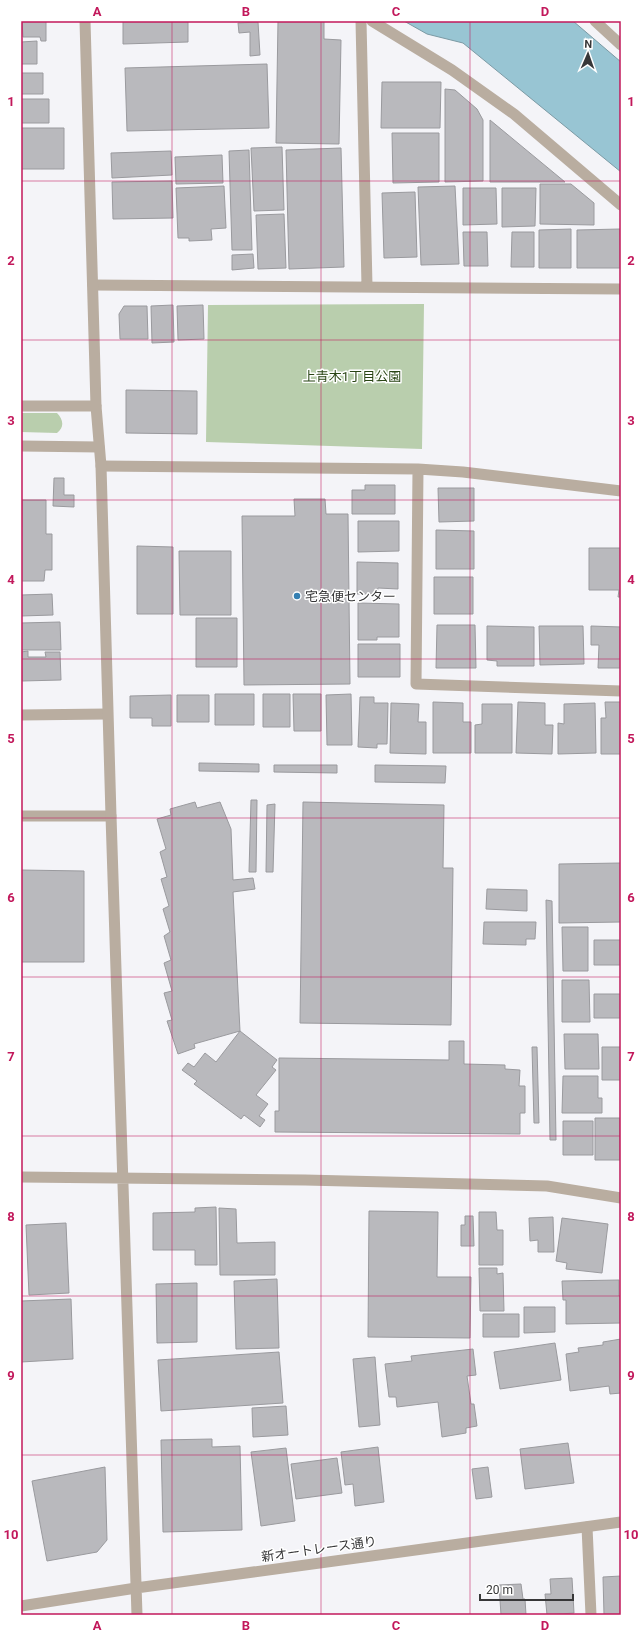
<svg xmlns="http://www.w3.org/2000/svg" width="642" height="1636" font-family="Roboto,'Noto Sans JP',sans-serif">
<rect width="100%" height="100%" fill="#f4f4f8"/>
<!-- green -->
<path fill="#b9cead" d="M424,304L422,449L206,442L208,305Z
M21,413H57C63,419 65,427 57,433L21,432Z"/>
<!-- water -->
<path fill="#98c5d3" stroke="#7b9aa4" d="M404,21H573L621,62V172L463,43L427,34Z"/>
<!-- building -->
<path fill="#b9b9bd" stroke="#9a9a9e" d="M22,21H46V41H41L40,37H23Z
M123,21H188V42L123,44Z
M278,21H324V39L341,40L339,144L276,143Z
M258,22L260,55L250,56V32L239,33L238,23Z
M37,41V64H21V42Z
M267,64L269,128L127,131L125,68Z
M21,73H43V94H21Z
M382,82H441L440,128H381Z
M445,89L455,90L477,109L483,120V181L445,182Z
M21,99H49V123H21Z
M490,120L565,182H490Z
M21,128H64V169H21Z
M392,133H439V182L393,183Z
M282,147L284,210L254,211L251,148Z
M341,148L344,267L289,269L286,150Z
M249,150L252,250H232L229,151Z
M171,151L172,175L112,178L111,153Z
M222,155L223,183L176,184L175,157Z
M172,181L173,218L113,219L112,182Z
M540,184H571L594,203V225L540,224Z
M224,186L226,228L211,229L212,240L189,241V238H178L176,188Z
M455,186L459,264L421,265L418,187Z
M463,188H496L497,224L463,225Z
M502,188H536L535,226L502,227Z
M415,192L417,257L384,258L382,193Z
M284,214L286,268L258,269L256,215Z
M571,229V268H539V230Z
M620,229L621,268H577V230Z
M463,232H487L488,266H464Z
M512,232H534V267H511Z
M253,254L254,268L232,270V255Z
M173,305L174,342L152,343L151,306Z
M203,305L204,339L178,340L177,306Z
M124,306H147L148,339H120L119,314Z
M126,390L197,391V434L126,433Z
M54,478H64V495H74V507L53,506Z
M365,485H395V514H352V490H365Z
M438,488H474V521L439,522Z
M294,499H325L326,514H348L350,684L244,685L242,516H295Z
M22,500H46V534H52V570H45L44,581H21Z
M358,521H399V551L358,552Z
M436,530L474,531V569H436Z
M137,546L173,547V614H137Z
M589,548H621V597H618L619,590H589Z
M179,551H231V615H180Z
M357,562L398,563V589L378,588L377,594H357Z
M434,577H473V614H434Z
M52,594L53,615L21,616V595Z
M358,603L399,604V637H377V640H358Z
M196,618H237V667H196Z
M60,622L61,650H21V623Z
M437,625H475L476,668H436Z
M487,626L534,627V666H497V661L487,660Z
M539,626H583L584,664L540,665Z
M591,626L621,627V668H598L599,645H591Z
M358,644H400V677H358Z
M28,651V657H46L45,652H60L61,680L22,681L21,652Z
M215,694H254V725H215Z
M263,694H290V727H263Z
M293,694H321V731H294Z
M351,694L352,745H327L326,695Z
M171,695V726H152V718H130V696Z
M177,695H209V722H177Z
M360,697H374V703H388L387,744H377V748L358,747Z
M433,702L463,703V722H471V753H433Z
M518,702L545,703V725H553L552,754L516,753Z
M605,702H621V754H601V718H606Z
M391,703L419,704L418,722H426V754L390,753Z
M595,703L596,753L558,754V723L564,724V704Z
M482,704H512V753H475V725L482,724Z
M199,763L259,764V772L199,771Z
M274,765H337V773L274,772Z
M375,765L446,766L445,783L375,782Z
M251,800H257L256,872H249Z
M195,802L197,808L220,802L231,829L233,880L253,878L255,889L233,892L240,1031L194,1044L195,1048L178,1054L167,1021L172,1020L164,993L172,991L164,963L171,960L164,936L170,932L163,909L169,906L161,879L167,877L160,852L166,849L157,819L171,815L170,809Z
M303,802L444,805L443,868H453L451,1025L300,1023Z
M275,804L273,872H266L267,805Z
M621,863V922L559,923V864Z
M21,870L84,871V962H21Z
M487,889L527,890V911L486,909Z
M546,900L552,901L556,1140H550Z
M484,922H536L535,939H526V945L483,944Z
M562,927H588V971H563Z
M594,940H621V965H594Z
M562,980H589L590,1022H562Z
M594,994H621V1018H594Z
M240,1031L277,1060L272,1067L276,1070L256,1095L268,1104L259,1116L265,1120L260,1127L244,1115L241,1119L194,1084L197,1081L182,1070L188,1063L194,1067L205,1053L216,1062Z
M564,1034H598L599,1069H565Z
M449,1041H464V1064L505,1065V1069L520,1070L519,1086H525V1113H520V1134L275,1132V1111H279V1058L449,1060Z
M532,1047H537L539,1123H534Z
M602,1047H621V1080H602Z
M563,1076H598V1098H602V1113H562Z
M595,1118H620V1160H595Z
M563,1121H593V1155H563Z
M216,1207L217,1265H195V1250H153V1213L195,1212V1208Z
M219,1208L236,1209L237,1243L275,1242V1275H220Z
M369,1211L438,1212L437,1277H471L470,1338L368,1337Z
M479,1212H496L497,1230H503V1265H479Z
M465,1216H473L474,1246H461V1225H465Z
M553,1217L554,1252H538V1240L530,1241L529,1218Z
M562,1218L608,1224L602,1273L566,1269L567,1263L556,1261Z
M66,1223L69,1293L29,1295L26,1225Z
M479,1268H497V1274L503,1273L504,1311H480Z
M277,1279L279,1348L236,1349L234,1281Z
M619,1280V1296H621V1323L566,1324V1300H563L562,1281Z
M197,1283V1342L157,1343L156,1284Z
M71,1299L73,1359L21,1362V1301Z
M524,1307H555V1332L524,1333Z
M483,1314H519V1337H483Z
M621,1339V1393L610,1394L609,1386L570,1391L566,1354L579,1352L578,1348L603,1345V1342Z
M555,1343L561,1380L500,1389L494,1352Z
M473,1349L476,1375L467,1376L471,1404H474L477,1426L466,1428V1433L442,1437L438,1402L397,1407L396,1397H389L385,1364L412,1361L411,1356Z
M279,1352L283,1403L161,1411L158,1360Z
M375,1357L380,1425L359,1427L353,1359Z
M286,1406L288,1435L253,1437L252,1408Z
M212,1439V1447L240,1446L242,1530L163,1532L161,1440Z
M568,1443L574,1483L525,1489L520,1449Z
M378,1447L384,1502L355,1506L353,1484L345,1485L341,1452Z
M286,1448L295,1521L261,1526L251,1452Z
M337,1458L342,1493L296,1499L291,1464Z
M105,1467L107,1540L97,1552L47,1561L32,1481Z
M488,1467L492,1497L476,1499L472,1469Z
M621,1576V1615H604L603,1577Z
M572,1578L574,1613L547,1615L545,1594H551L550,1579Z
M521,1584L523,1599H525L526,1615H501L499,1585Z"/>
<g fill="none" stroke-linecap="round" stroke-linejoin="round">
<!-- service -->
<path stroke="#b9ada0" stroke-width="11" d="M587,1527L591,1615"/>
<!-- minor -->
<path stroke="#b9ada0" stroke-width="11" d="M361,21L367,286
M372,21L452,70L514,114L621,205
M595,21L621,45
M93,285L621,289
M21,406H96
M21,446L99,447
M101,466L418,469L463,472L621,491
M418,469L416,684L621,691
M21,715L107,714
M21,816H111"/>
<!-- tertiary -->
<path stroke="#b9ada0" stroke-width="11" d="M85,21L96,406L101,466L111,816L137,1615
M21,1177L305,1180L547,1186L621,1198
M21,1606L136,1588L621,1522"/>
</g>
<!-- grid -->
<path fill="none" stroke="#c2185b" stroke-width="1" stroke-opacity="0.55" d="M172,21V1615M321,21V1615M470,21V1615M21,181H621M21,340H621M21,500H621M21,659H621M21,818H621M21,977H621M21,1136H621M21,1296H621M21,1455H621"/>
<!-- markers -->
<circle fill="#347fb2" stroke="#fff" stroke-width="1.5" cx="297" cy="596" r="4"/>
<g text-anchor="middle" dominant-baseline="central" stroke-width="3" stroke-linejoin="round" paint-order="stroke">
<!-- park labels -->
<g font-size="13" fill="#294414" stroke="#fff">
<text x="352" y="376">上青木1丁目公園</text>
</g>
<!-- poi labels -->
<g font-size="13" fill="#373738" stroke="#fff" text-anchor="start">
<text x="305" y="596">宅急便センター</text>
</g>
<!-- street labels -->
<g font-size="13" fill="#373738" stroke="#fff">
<text transform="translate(319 1549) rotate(-8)">新オートレース通り</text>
</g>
</g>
<!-- border -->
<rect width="642" height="1636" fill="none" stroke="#ffffff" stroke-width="44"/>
<!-- north arrow -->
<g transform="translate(588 54) rotate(2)" stroke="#ffffff" stroke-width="3" paint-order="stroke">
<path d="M0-3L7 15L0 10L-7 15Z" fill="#373738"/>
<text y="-6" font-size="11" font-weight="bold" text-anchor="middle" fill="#373738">N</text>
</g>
<!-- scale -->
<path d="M480 1594v6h93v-6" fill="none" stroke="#373738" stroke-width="2"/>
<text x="486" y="1594" font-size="12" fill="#373738" stroke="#ffffff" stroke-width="3" paint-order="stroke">20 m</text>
<rect x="22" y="22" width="598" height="1592" fill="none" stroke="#c2185b" stroke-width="1.5"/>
<g font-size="13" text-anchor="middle" font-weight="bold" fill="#c2185b">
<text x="97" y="16">A</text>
<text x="246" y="16">B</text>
<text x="396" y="16">C</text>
<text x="545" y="16">D</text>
<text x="11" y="106">1</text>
<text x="631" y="106">1</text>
<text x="11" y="265">2</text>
<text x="631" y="265">2</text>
<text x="11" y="425">3</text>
<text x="631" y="425">3</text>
<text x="11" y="584">4</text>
<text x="631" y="584">4</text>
<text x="11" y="743">5</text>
<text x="631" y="743">5</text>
<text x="11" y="902">6</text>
<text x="631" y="902">6</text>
<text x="11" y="1061">7</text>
<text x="631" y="1061">7</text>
<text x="11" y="1221">8</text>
<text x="631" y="1221">8</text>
<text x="11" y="1380">9</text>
<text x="631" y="1380">9</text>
<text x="11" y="1539">10</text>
<text x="631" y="1539">10</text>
<text x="97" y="1630">A</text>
<text x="246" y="1630">B</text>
<text x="396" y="1630">C</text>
<text x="545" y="1630">D</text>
</g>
</svg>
